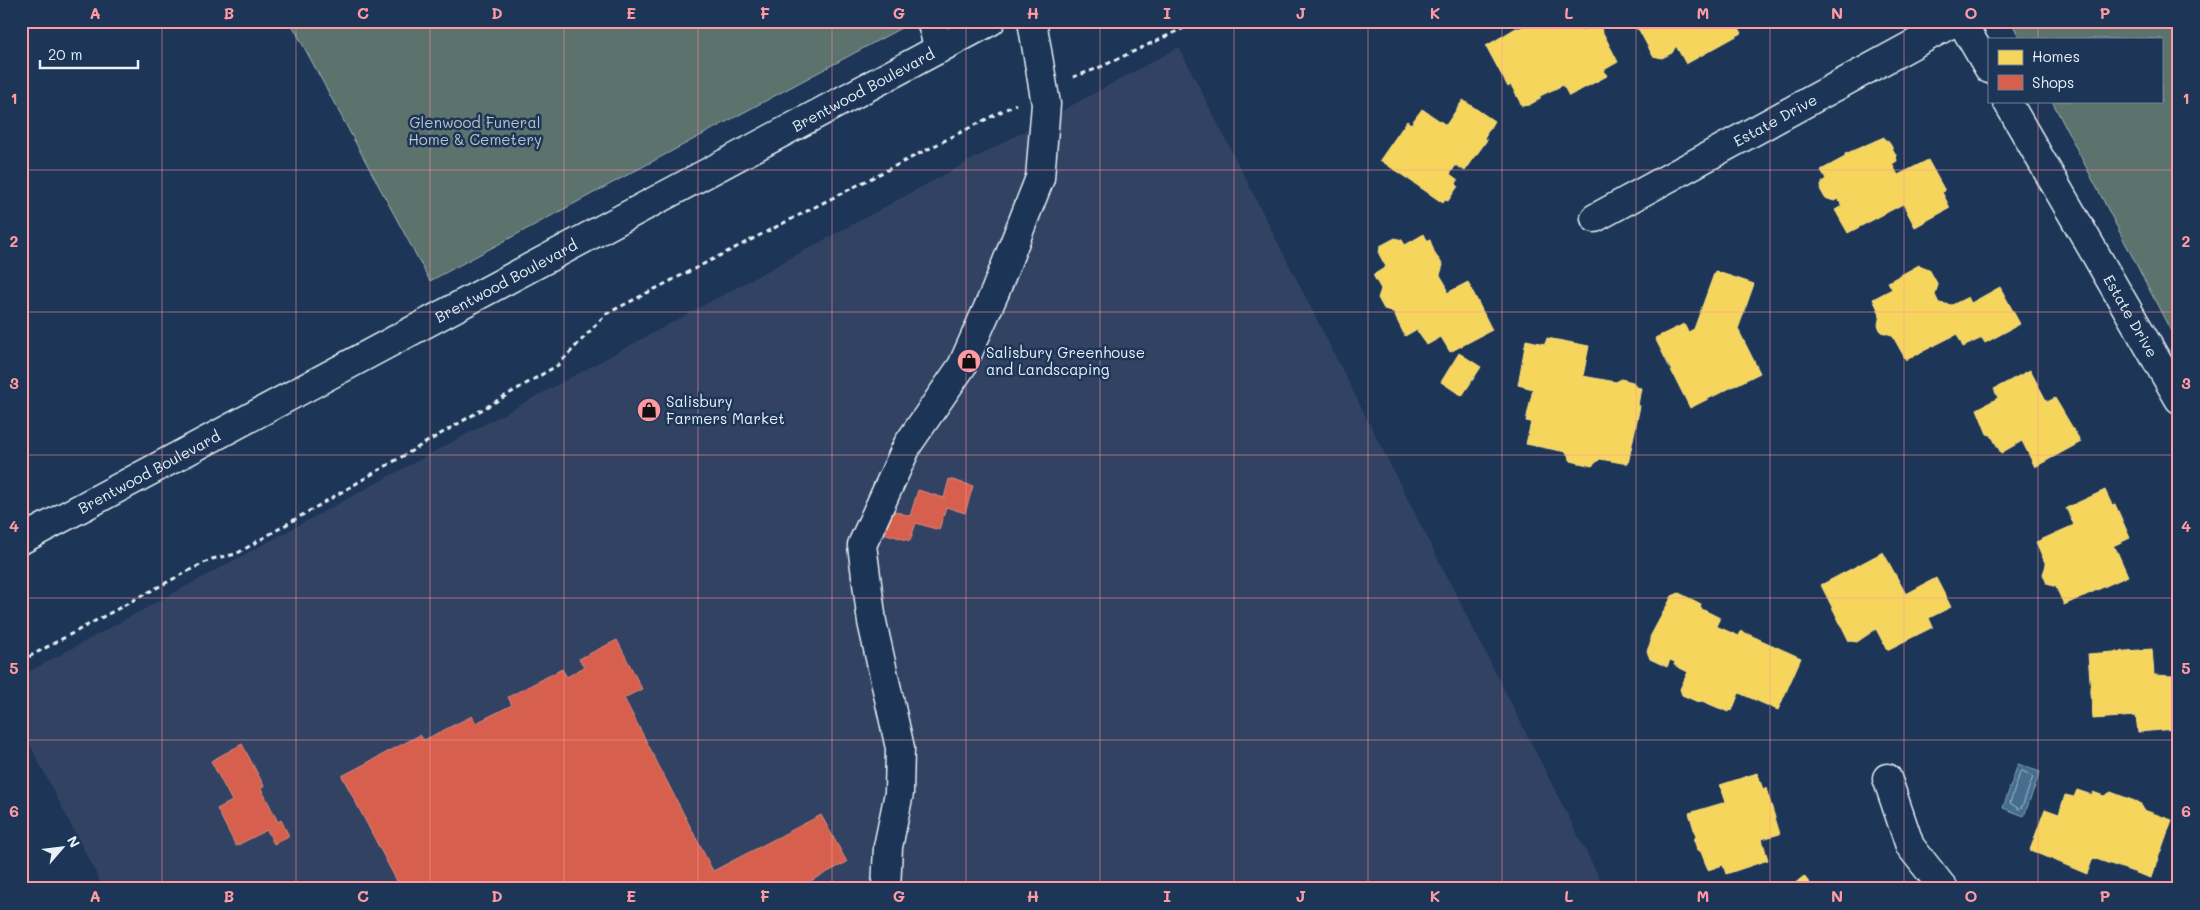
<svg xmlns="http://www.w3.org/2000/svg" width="2200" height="910" font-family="Mali,sans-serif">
<rect width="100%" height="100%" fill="#1d3557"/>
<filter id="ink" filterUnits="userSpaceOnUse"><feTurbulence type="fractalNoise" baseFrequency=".02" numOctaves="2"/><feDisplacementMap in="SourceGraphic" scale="10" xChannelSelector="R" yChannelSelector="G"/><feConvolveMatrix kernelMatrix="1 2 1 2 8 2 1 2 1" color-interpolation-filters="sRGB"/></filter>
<g filter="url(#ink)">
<!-- built -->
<path fill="#304264" d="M1179,47L1605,889H104L21,728V676Z"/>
<!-- green -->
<path fill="#5c726d" stroke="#a2b2b2" d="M290,21H914L430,281Z
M2011,21H2179V347L2052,101H2161V39H2020Z"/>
<!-- water -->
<path fill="#456d8d" stroke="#86a2b8" d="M2018,764L2040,772L2024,816L2003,808Z"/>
<!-- homes -->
<path fill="#f6d55c" stroke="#f2dd8b" d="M1533,21H1578L1583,31L1598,23L1618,62L1604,70L1607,76L1569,96L1563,85L1540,96V99L1529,105L1522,106L1511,85L1508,87L1486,46L1516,28H1520Z
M1631,21H1735L1742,33L1686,64L1676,46L1672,53L1662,58L1653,56L1639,30L1635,28Z
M1463,100L1494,121L1484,138L1487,140L1465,171L1456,165L1450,174L1458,180L1456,184L1458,186L1448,201L1445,200L1443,203L1380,160L1407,121L1411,124L1422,109L1446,125Z
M1884,137L1886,141L1888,140L1896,155L1897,161L1892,164L1898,175L1928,160L1945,191L1942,192L1950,208L1915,227L1903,204L1848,233L1835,210L1842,206L1838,199L1834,201L1825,198L1820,189L1823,181L1826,179L1821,170L1845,157V154Z
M1424,234L1427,240H1430L1435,254L1443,265L1440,275L1446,285L1447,293L1468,282L1492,330L1450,352L1441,337L1427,345L1417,331L1419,328L1405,336L1393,312L1384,309L1378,298L1381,289L1373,275L1386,267L1379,254L1380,246L1395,238L1402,240L1405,245Z
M1919,265L1929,269L1938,285L1935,295L1939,303L1952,305L1968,297L1971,303L2000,287L2020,324L1985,343L1982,338L1963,347L1957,334L1906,360L1892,335L1881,332L1878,325L1880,314L1873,299L1892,289L1888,282Z
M1715,271L1754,284L1738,329L1760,373L1690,408L1655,338L1684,324L1688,332L1694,329Z
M1547,338L1589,346L1583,376L1616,382L1621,379L1633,382L1636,387L1641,388L1638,405L1640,406L1628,464L1600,459L1592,466L1571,461L1566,452L1526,444L1531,422L1526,421L1533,389L1518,385L1526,340L1545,344Z
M1459,353L1481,367L1462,396L1441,382Z
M2030,370L2047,402L2055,398L2081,442L2035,467L2022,441L2001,453L1991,435L1987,434L1977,409L1998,398L1994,389Z
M2105,490L2112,505L2115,504L2130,538L2113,546L2116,549L2128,576L2064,605L2056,587L2047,584L2043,574L2046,565L2036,542L2074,525L2066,508Z
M1883,552L1906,594L1936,578L1951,607L1929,618L1933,627L1887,650L1876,629L1857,642L1849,641L1821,585Z
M1679,593L1701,604L1700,608L1720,618L1716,626L1739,636L1741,631L1801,658L1778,710L1739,693L1732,711L1729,710L1728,712L1702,701L1698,702L1682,695L1680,689L1688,672L1674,665L1675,662L1670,660L1667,667L1650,659L1647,651L1651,641L1650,637L1672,596Z
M2152,649L2154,675L2173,676L2176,714H2174L2175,729L2138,732L2136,716L2093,719L2088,654Z
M1757,773L1763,789L1766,788L1780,834L1762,839L1768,860L1726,874L1723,865L1708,870L1701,852L1697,849L1694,840L1696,836L1689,813L1726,802L1720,785Z
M2077,790L2092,795L2093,792L2104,796L2111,792L2140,803L2144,810L2172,820L2151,878L2093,858L2087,874L2030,850L2045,809L2059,814L2065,795L2074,797Z
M1804,876L1814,889H1788Z"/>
<!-- shops -->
<path fill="#d6604d" stroke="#db8c80" d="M949,479L973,486L965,513L946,507L939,530L916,523L910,541L883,533L890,510L910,516L918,490L944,498Z
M617,640L642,689L624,698L713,871L821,815L847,862L795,889H401L342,776L420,735L424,740L472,716L476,723L512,705L508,697L562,669L567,677L584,667L579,659Z
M242,744L264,786L261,788L278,822L281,820L289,836L274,844L267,830L236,846L217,809L232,801L211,761Z"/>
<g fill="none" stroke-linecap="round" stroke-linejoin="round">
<!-- shore -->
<path stroke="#a7bccd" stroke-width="1" d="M2023,771L2033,777L2022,807L2019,809L2010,803L2020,773Z"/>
<!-- minor casing -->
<g stroke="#e8f1f8" stroke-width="31">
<g id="minor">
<path d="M931,21L939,49"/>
<path d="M1961,21L1989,69"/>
<path id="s1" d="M2007,101L2179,399"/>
<path id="s2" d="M1595,218L1956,21"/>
<path id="s3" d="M21,540L991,21"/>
<path d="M1887,778L1910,846L1944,889"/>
<path d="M886,889L888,847L899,793L900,748L872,622L862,545L908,444L962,366L995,292L1040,178L1046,104L1032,21"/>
</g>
</g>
<!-- path -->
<path stroke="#e8f1f8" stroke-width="3" stroke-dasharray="5 4" stroke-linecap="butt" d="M1073,77L1096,69L1199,21
M21,661L186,572L212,559L236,554L558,365L606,314L1016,104"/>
<!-- minor -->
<use href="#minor" stroke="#1d3557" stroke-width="28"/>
</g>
</g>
<!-- grid -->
<path fill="none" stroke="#ff9aa2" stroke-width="1" stroke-opacity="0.55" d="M162,21V889M296,21V889M430,21V889M564,21V889M698,21V889M832,21V889M966,21V889M1100,21V889M1234,21V889M1368,21V889M1502,21V889M1636,21V889M1770,21V889M1904,21V889M2038,21V39M2038,101V889M21,170H2179M21,312H2179M21,455H2179M21,598H2179M21,740H2179"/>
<!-- icons -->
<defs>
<g id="shop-disc" transform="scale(1.25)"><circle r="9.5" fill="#ff9aa2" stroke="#1d3557"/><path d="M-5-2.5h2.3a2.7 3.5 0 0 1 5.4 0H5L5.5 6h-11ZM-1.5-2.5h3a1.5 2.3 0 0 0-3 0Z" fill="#111"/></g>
</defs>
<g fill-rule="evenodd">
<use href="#shop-disc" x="969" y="361"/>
<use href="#shop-disc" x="649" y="410"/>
</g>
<g text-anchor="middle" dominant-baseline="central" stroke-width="5" stroke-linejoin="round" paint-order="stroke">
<!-- street labels -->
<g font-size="15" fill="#e8f1f8" stroke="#1d3557">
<text stroke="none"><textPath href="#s3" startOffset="955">Brentwood Boulevard</textPath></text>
<text stroke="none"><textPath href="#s2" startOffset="205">Estate Drive</textPath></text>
<text stroke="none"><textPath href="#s3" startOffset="550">Brentwood Boulevard</textPath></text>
<text stroke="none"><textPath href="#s1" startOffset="248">Estate Drive</textPath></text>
<text stroke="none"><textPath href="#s3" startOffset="145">Brentwood Boulevard</textPath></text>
</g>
<!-- park labels -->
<g font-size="15" fill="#b7c5c7" stroke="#1d3557">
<text x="475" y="122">Glenwood Funeral<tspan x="475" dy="17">Home &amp; Cemetery</tspan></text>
</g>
<!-- poi labels -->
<g font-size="15" fill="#e8f1f8" stroke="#1d3557" text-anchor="start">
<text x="986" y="352">Salisbury Greenhouse<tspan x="986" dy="17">and Landscaping</tspan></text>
<text x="666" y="401">Salisbury<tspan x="666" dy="17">Farmers Market</tspan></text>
</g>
</g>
<!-- margin -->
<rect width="2200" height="910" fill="none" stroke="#1d3557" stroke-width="55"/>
<!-- legend -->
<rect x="1988" y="38" width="175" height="65" fill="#1d3557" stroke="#6e8097"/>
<rect x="1998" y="50" width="25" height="15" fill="#f6d55c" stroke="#6e8097"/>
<text x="2032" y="62" font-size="15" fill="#e8f1f8">Homes</text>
<rect x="1998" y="75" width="25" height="15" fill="#d6604d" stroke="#6e8097"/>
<text x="2032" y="88" font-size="15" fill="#e8f1f8">Shops</text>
<!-- north arrow -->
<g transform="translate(62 848) rotate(62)" stroke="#1d3557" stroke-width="4" paint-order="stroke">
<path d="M0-4L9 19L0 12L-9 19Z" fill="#e8f1f8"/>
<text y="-8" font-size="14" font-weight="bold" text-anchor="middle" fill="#e8f1f8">N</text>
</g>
<!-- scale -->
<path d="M40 60v8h98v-8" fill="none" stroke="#e8f1f8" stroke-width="2.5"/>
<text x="48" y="60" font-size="15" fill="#e8f1f8" stroke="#1d3557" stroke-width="4" paint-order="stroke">20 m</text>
<rect x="28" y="28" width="2144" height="854" fill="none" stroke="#ff9aa2" stroke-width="2"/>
<g font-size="16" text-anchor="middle" font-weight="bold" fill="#ff9aa2">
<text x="95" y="19">A</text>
<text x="229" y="19">B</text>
<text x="363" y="19">C</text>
<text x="497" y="19">D</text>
<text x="631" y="19">E</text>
<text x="765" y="19">F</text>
<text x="899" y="19">G</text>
<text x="1033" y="19">H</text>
<text x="1167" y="19">I</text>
<text x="1301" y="19">J</text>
<text x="1435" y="19">K</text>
<text x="1569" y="19">L</text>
<text x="1703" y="19">M</text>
<text x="1837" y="19">N</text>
<text x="1971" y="19">O</text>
<text x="2105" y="19">P</text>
<text x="14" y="104">1</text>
<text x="2186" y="104">1</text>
<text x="14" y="247">2</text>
<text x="2186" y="247">2</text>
<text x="14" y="389">3</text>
<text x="2186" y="389">3</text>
<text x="14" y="532">4</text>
<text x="2186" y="532">4</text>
<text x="14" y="674">5</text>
<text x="2186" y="674">5</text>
<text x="14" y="817">6</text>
<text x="2186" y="817">6</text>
<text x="95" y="902">A</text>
<text x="229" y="902">B</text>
<text x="363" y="902">C</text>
<text x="497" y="902">D</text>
<text x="631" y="902">E</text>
<text x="765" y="902">F</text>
<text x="899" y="902">G</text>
<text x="1033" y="902">H</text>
<text x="1167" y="902">I</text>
<text x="1301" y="902">J</text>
<text x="1435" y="902">K</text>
<text x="1569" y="902">L</text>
<text x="1703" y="902">M</text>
<text x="1837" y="902">N</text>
<text x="1971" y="902">O</text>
<text x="2105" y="902">P</text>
</g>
</svg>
